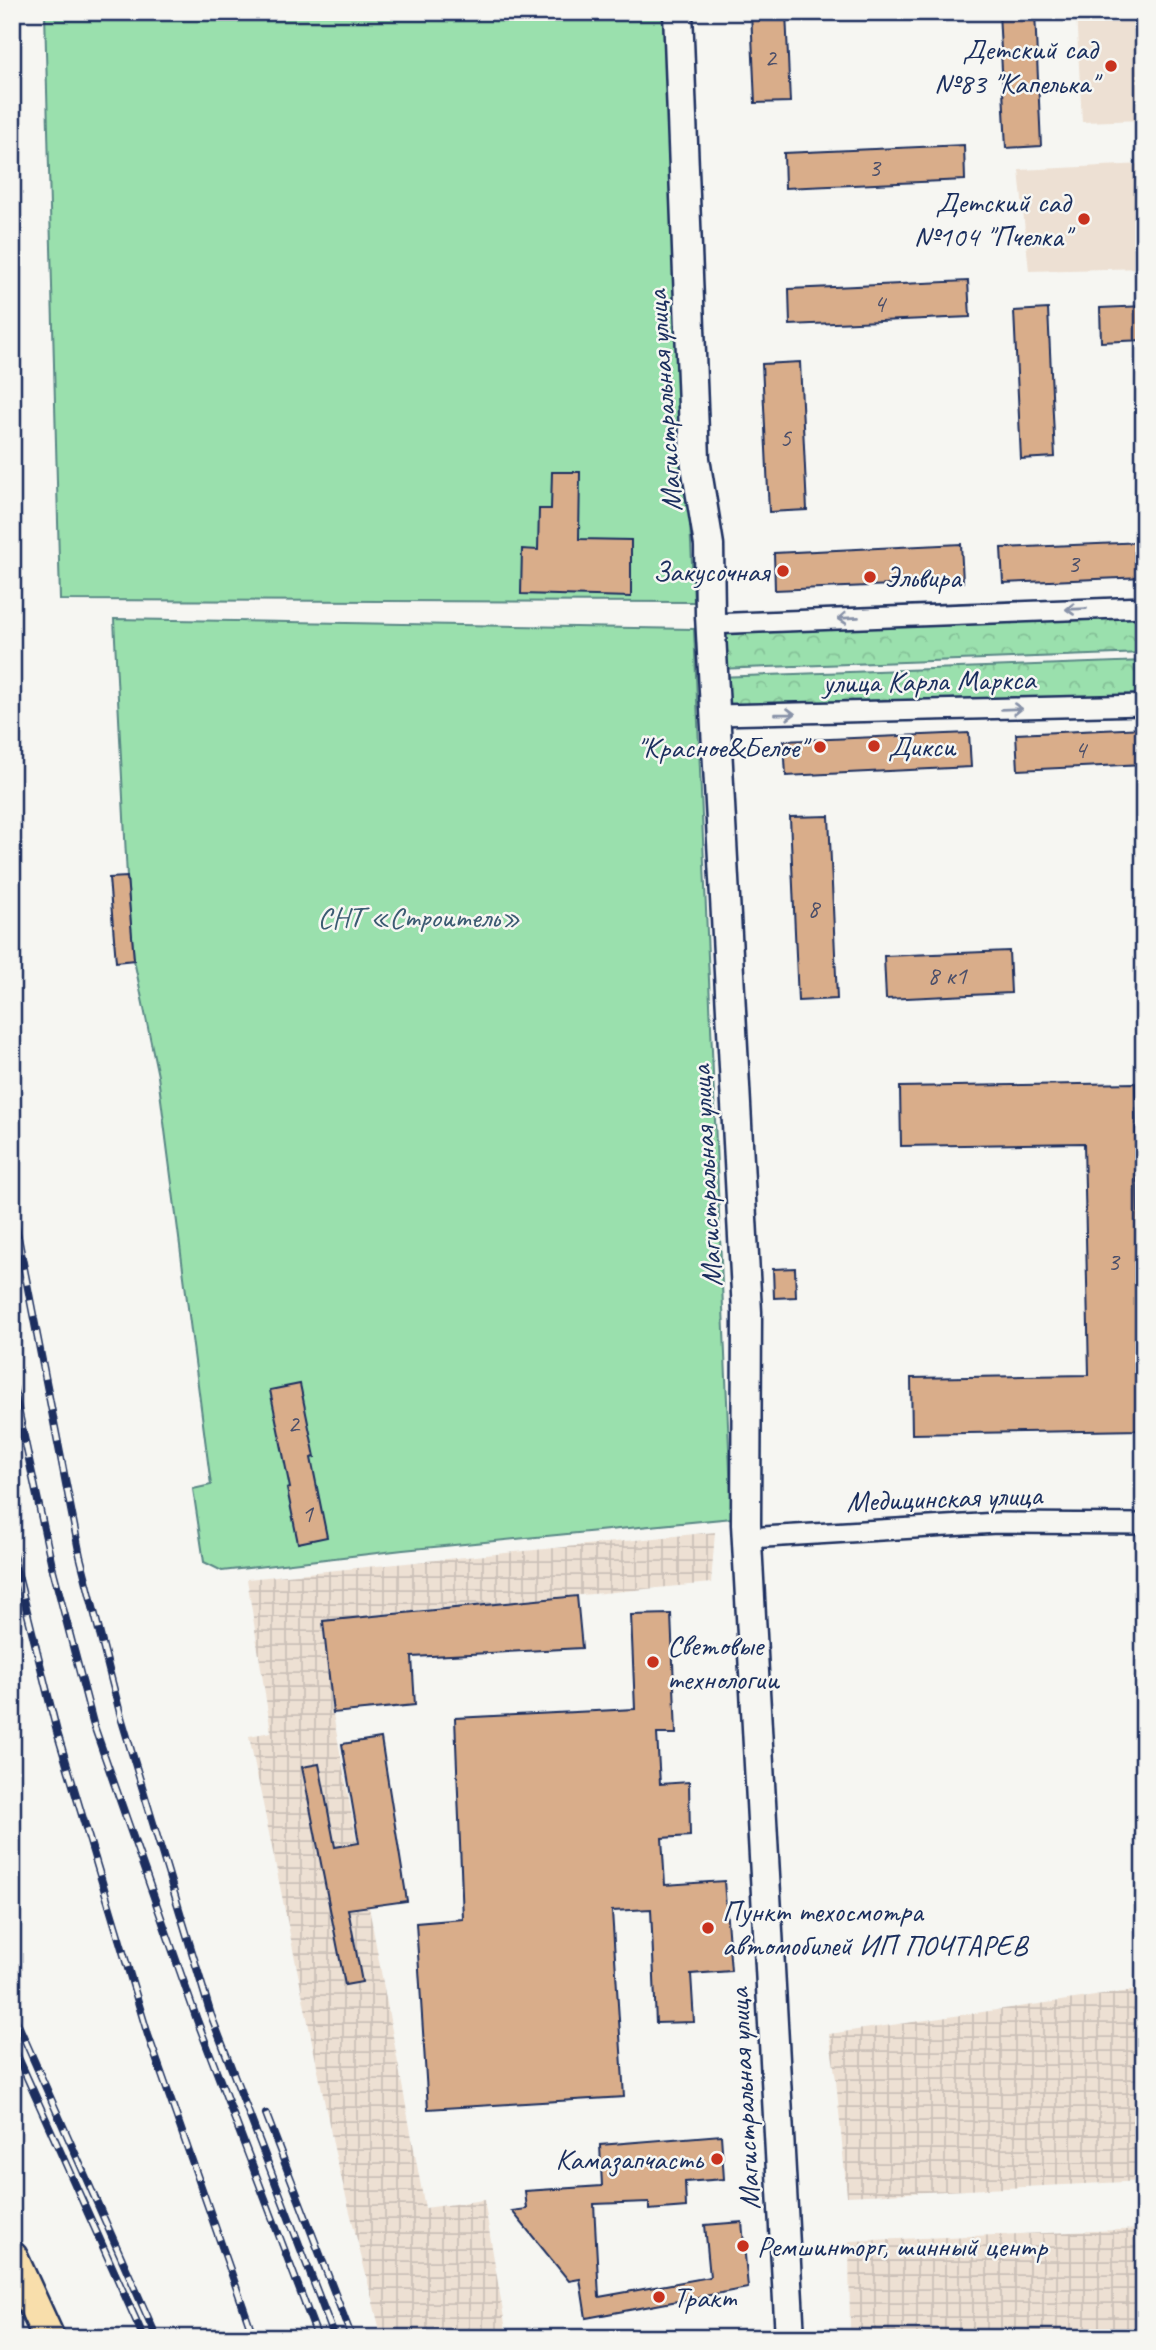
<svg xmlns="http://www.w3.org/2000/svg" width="1156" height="2350" font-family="Caveat,sans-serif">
<defs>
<pattern id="industrial-grid" width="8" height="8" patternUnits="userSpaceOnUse" patternTransform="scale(1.75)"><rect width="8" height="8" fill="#ede0d3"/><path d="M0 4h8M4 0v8" fill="none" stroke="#cbc0b8"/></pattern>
<pattern id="park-crowns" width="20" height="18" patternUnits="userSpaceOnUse" patternTransform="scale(1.75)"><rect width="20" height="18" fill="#9ae0ad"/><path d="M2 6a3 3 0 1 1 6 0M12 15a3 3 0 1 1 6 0" fill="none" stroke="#84c097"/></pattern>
</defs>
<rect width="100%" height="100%" fill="#f6f6f2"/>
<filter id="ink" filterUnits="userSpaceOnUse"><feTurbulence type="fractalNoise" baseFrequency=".0143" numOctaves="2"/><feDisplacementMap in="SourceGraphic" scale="14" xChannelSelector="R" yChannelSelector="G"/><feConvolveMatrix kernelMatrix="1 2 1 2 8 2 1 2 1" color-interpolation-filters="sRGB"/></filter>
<g filter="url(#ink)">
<!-- built -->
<path fill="#ede0d3" d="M1076,12H1144V120L1082,122Z
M1144,164V268L1029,271L1019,170Z"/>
<!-- industrial -->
<path fill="url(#industrial-grid)" d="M715,1532L711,1583L408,1611L323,1621L333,1714L425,2208L484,2200L506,2330L470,2338H382L335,2153L249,1736L271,1732L247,1579Z
M1144,1989V2181L847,2196L836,2080L829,2034Z
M1144,2229V2338H850L849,2241Z"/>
<!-- green -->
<path fill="#9ae0ad" stroke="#5a8886" stroke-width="2" d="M45,12H664L694,602L60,600Z
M114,619L694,629L732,1518L403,1550L222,1571L204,1562L193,1489L211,1485L158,1076L134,960L127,877Z"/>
<!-- park -->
<path fill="url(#park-crowns)" stroke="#5a8886" stroke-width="2" d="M1144,611V653L717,669L715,627Z
M1144,661V698L718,714L717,677Z"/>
<!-- building -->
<path fill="#d9ad8a" stroke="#1b2f5e" stroke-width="2" d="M751,12H786L790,102L755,103Z
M999,12H1035L1041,146L1006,148Z
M964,145L965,180L785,188L784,153Z
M968,281L970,317L790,325L789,289Z
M1144,306V340L1101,342L1100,308Z
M1048,309L1055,457L1021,459L1014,311Z
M800,362L807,510L769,512L762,364Z
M552,472H580L579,539L631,540V597L521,594L522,549L538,550L539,509H551Z
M1144,542V577L1003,583L1001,548Z
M961,544L963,582L775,590L774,553Z
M1144,728V764L1018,770L1016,734Z
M969,733L971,767L786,776L784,741Z
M829,816L837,999L798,1001L790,817Z
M127,877L134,960L116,962L109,878Z
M1009,951L1011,993L886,999L884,956Z
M1135,1083L1142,1430L912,1434L911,1378L1089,1375L1084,1143L901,1146L900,1087Z
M795,1268L796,1297L774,1298L773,1269Z
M300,1384L315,1457L311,1458L327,1537L298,1543L287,1489L290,1488L270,1390Z
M577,1596L582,1648L412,1657L415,1705L333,1713L323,1621Z
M671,1614L676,1734H657L660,1784L689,1782L690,1836L662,1838L665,1885L724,1881L731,1971L691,1974L694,2022L656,2023L651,1909L612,1911L624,2097L428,2109L416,1923L463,1919L455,1718L635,1709L631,1615Z
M381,1738L407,1901L348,1909L362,1982L345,1985L302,1767L319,1764L335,1847L359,1843L342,1744Z
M721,2135L724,2179L685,2182L686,2207L649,2210V2202L594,2204L599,2297L710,2277L705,2225L742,2222L748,2288L586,2318L580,2279L569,2281L512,2211L527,2209L525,2191L602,2186L600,2145Z"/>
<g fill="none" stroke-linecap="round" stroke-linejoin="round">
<!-- street casing -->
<g stroke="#1b2f5e" stroke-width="24">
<path id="street" d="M711,624L1144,607
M716,715L1144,705
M748,1538L997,1523L1144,1524"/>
</g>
<!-- secondary casing -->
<g stroke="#1b2f5e" stroke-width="33">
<path id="secondary" d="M678,12L695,459L709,545L710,615L747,1312L746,1524L790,2338"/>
</g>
<!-- primary casing -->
<g stroke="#1b2f5e" stroke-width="35">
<path id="primary" d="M12,2257L49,2338"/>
</g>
<!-- street -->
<use href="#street" stroke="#f6f6f2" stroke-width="19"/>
<!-- secondary -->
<use href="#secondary" stroke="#f6f6f2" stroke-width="28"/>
<!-- primary -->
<use href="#primary" stroke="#f8deab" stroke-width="30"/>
<!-- rail casing -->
<g stroke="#1b2f5e" stroke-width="8">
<path id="rail" d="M12,1206L80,1556L121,1717L211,2015L335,2338
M12,1381L52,1566L93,1723L197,2020L318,2338
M12,1551L57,1732L148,2035L254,2338
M12,2011L157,2338
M12,2044L144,2338
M266,2114L352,2338"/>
</g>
<!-- rail -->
<use href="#rail" stroke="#f6f6f2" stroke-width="5" stroke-dasharray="16" stroke-linecap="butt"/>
</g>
<!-- one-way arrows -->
<defs><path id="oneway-shaft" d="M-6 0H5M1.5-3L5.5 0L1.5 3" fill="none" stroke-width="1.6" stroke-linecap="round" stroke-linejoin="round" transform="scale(1.75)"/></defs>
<g stroke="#8892a8">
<use href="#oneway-shaft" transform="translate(1076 609) rotate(178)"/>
<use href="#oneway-shaft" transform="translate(848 618) rotate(177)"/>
<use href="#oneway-shaft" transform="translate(1012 709) rotate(-2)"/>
<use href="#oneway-shaft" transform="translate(785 714) rotate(-1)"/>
</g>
</g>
<!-- markers -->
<g fill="#c8321e" stroke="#f6f6f2" stroke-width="2.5">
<circle cx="1111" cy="66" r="7"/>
<circle cx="1084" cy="219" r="7"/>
<circle cx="783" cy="571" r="7"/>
<circle cx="870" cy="577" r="7"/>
<circle cx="874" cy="746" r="7"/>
<circle cx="820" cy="747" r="7"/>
<circle cx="653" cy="1662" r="7"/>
<circle cx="708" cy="1928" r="7"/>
<circle cx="717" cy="2159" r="7"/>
<circle cx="743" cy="2246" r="7"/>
<circle cx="659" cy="2297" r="7"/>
</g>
<g text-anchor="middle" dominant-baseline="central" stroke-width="5" stroke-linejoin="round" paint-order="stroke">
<!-- number labels -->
<g font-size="26" fill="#4a4e69">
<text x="770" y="57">2</text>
<text x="874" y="167">3</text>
<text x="879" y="303">4</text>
<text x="785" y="437">5</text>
<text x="1073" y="563">3</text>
<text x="1080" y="749">4</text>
<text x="813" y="908">8</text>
<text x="947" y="975">8 к1</text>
<text x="1113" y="1261">3</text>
<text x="293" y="1423">2</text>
<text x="307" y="1513">1</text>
</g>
<!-- poi labels -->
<g font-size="30" fill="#1b2f5e" stroke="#f6f6f2" text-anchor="start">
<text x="1097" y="49" text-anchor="end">Детский сад<tspan x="1097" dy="34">№83 "Капелька"</tspan></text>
<text x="1070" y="202" text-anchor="end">Детский сад<tspan x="1070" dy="34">№104 "Пчелка"</tspan></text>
<text x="769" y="571" text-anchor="end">Закусочная</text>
<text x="884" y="577">Эльвира</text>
<text x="888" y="746">Дикси</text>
<text x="806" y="747" text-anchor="end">"Красное&amp;Белое"</text>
<text x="667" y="1645">Световые<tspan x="667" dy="34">технологии</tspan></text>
<text x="722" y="1911">Пункт техосмотра<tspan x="722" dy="34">автомобилей ИП ПОЧТАРЕВ</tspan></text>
<text x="703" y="2159" text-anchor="end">Камазапчасть</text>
<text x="757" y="2246">Ремшинторг, шинный центр</text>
<text x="673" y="2297">Тракт</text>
</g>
<!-- street labels -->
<g font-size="30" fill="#1b2f5e" stroke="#f6f6f2">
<text transform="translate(664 401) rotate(-94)">Магистральная улица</text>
<text transform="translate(929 681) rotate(-1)">улица Карла Маркса</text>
<text transform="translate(706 1176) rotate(-93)">Магистральная улица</text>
<text transform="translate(944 1498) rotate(-2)">Медицинская улица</text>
<text transform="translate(744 2099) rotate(-93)">Магистральная улица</text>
</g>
<!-- park labels -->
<g font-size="30" fill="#3b5b72" stroke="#f6f6f2">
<text x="419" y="917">СНТ «Строитель»</text>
</g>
</g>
<!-- margin -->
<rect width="1156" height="2350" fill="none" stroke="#f6f6f2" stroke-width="42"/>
<rect x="21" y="21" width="1114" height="2308" fill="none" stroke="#1b2f5e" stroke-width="2.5" filter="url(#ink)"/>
</svg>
